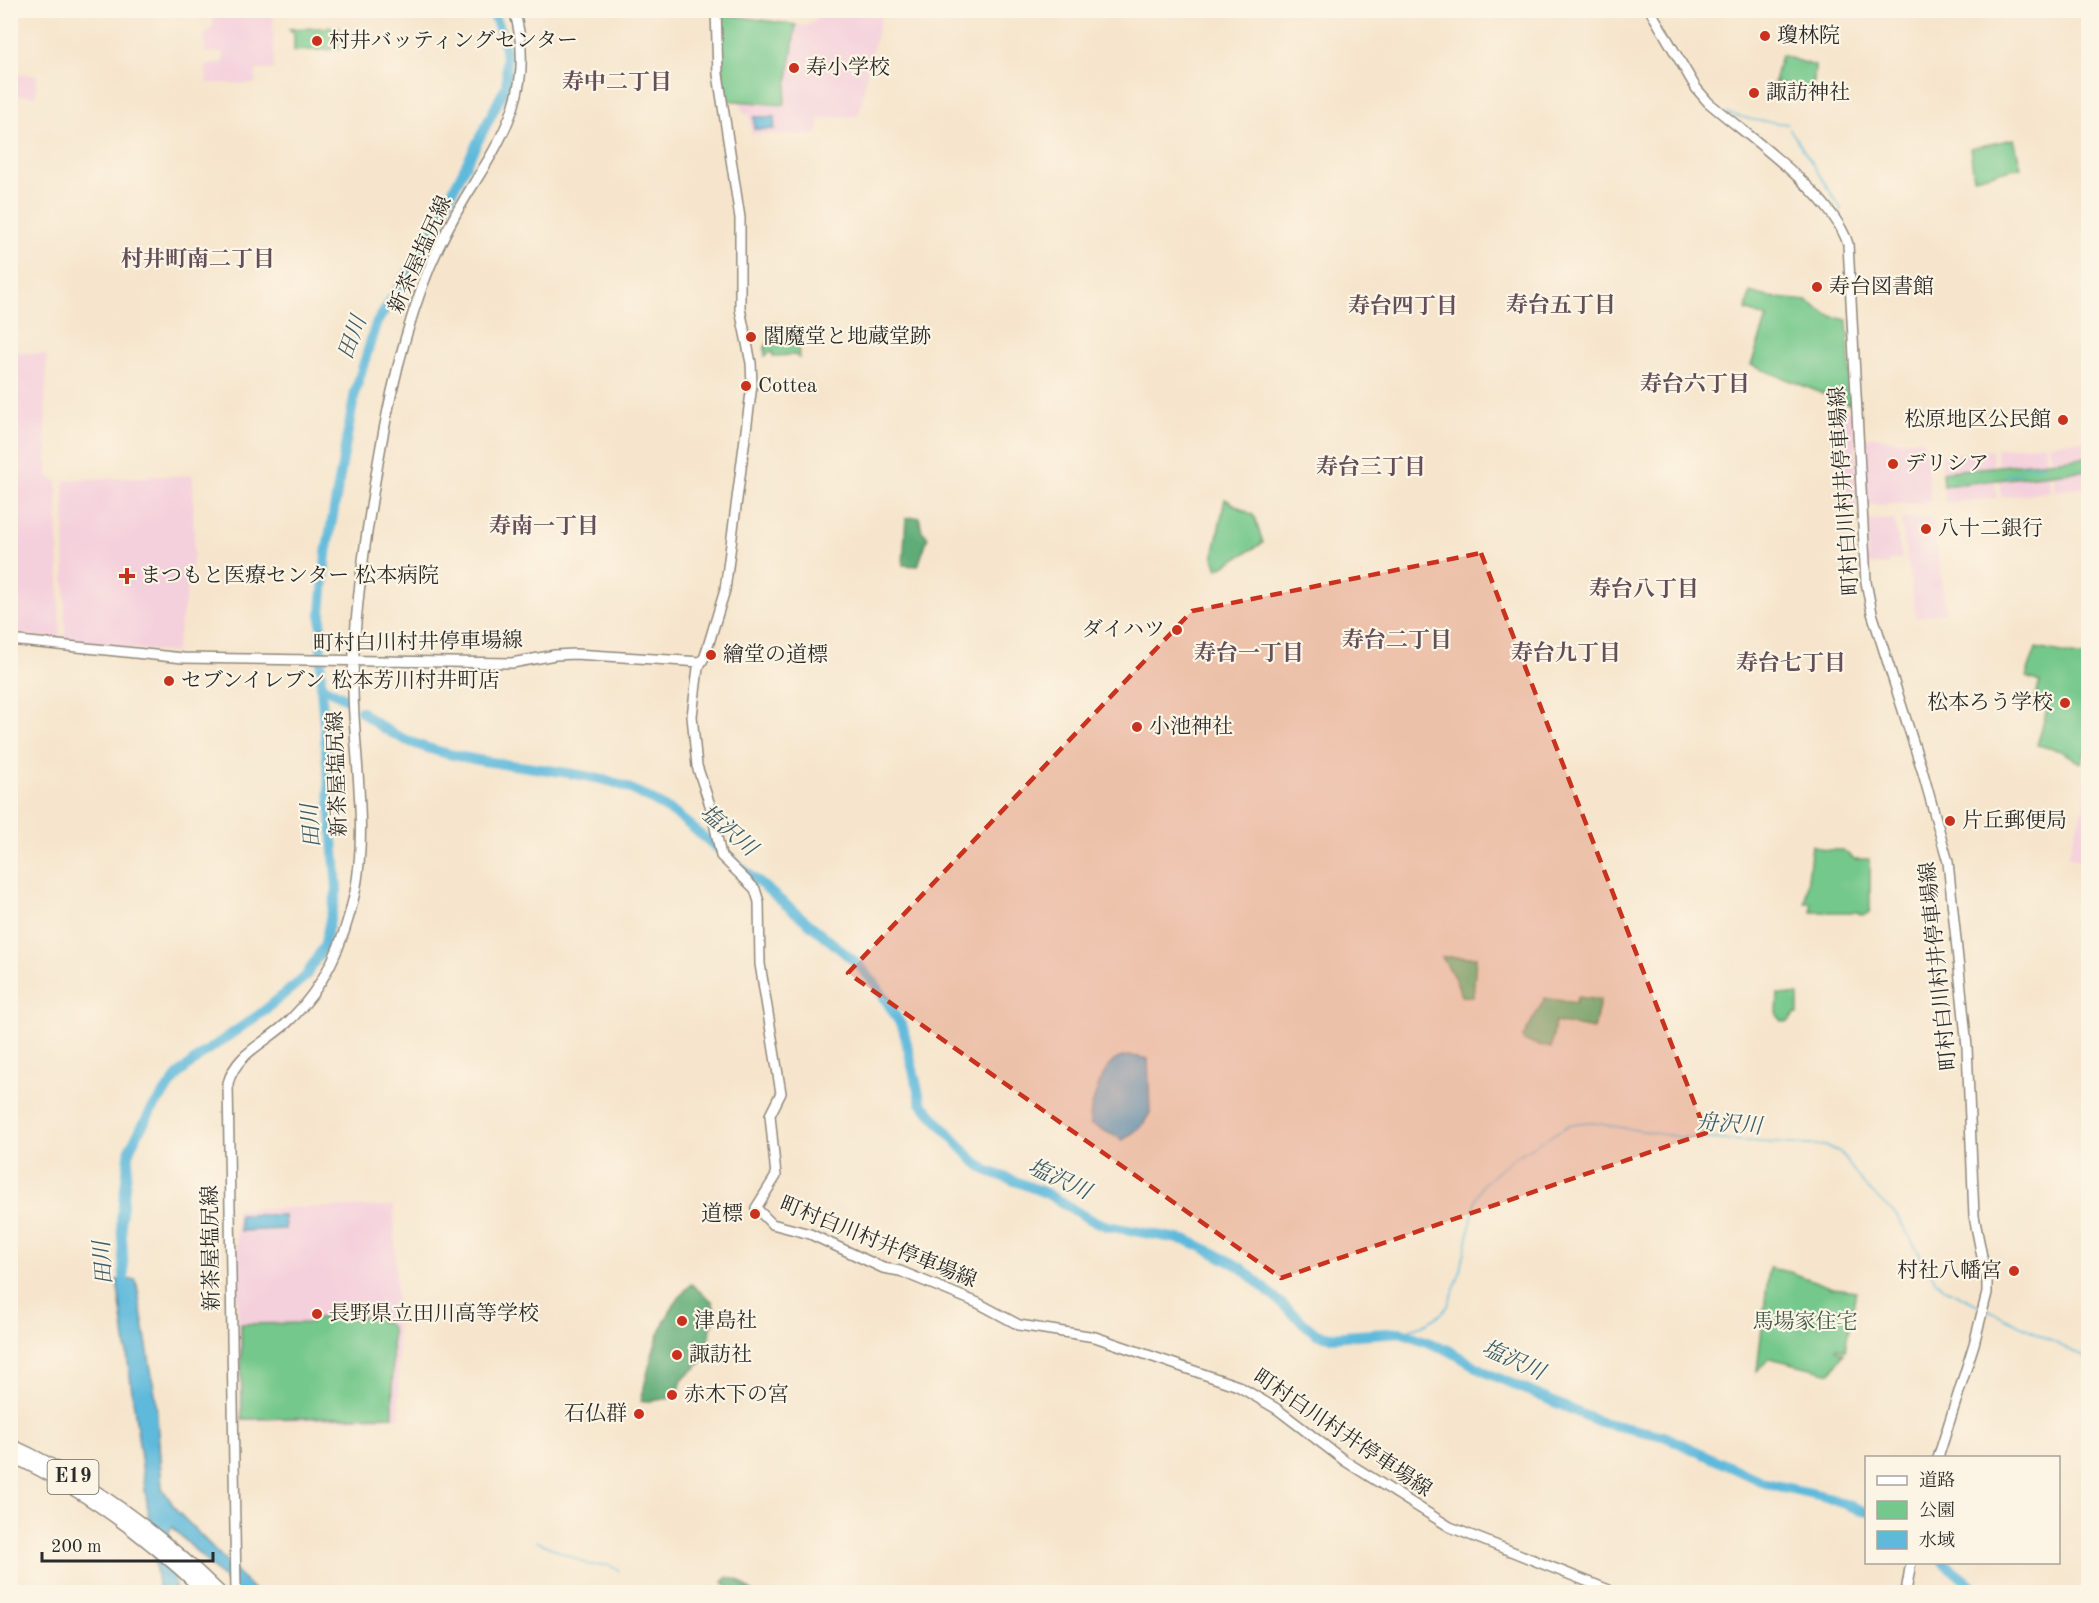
<svg xmlns="http://www.w3.org/2000/svg" width="2099" height="1603" font-family="'Old Standard TT','Noto Serif JP',serif">
<rect width="100%" height="100%" fill="#fcf5e5"/>
<filter id="ink" filterUnits="userSpaceOnUse"><feTurbulence type="fractalNoise" baseFrequency=".0167" numOctaves="2"/><feDisplacementMap in="SourceGraphic" scale="12" xChannelSelector="R" yChannelSelector="G"/><feConvolveMatrix kernelMatrix="1 2 1 2 8 2 1 2 1" color-interpolation-filters="sRGB"/></filter>
<filter id="wash" filterUnits="userSpaceOnUse"><feTurbulence type="fractalNoise" baseFrequency=".008" numOctaves="4" result="noise"/><feDisplacementMap in="SourceGraphic" scale="24" xChannelSelector="R" yChannelSelector="G"/><feGaussianBlur stdDeviation="1.35" result="paint"/><feColorMatrix in="noise" values="0 0 0 0 0 0 0 0 0 0 0 0 0 0 0 0 0 1.4 0 .05"/><feComposite in="paint" operator="in"/></filter>
<g filter="url(#wash)">
<rect width="100%" height="100%" fill="#f6e5cc"/>
<!-- built -->
<path fill="#f4cfdc" d="M875,10L882,13L866,77L860,111L855,116L819,118L818,135L751,134L749,114H744L739,101L724,100L722,14L806,26L815,21L821,11Z
M213,11H273L274,70H256L255,84L207,83L206,65L223,63V52L205,53L204,35L213,26Z
M11,75H37L36,96L11,95Z
M10,351L47,355L45,409L48,477L57,481L60,640L11,632Z
M1838,405L1854,414L1858,508H1843L1836,407Z
M1875,436L1895,441L1924,439L1931,500L1928,503L1865,505L1860,439Z
M2088,440V457L2051,461L2049,444Z
M2045,444L2047,461L1998,466L1996,449Z
M1992,450L1993,467L1942,472L1941,455Z
M2088,470V487L2055,491L2053,474Z
M193,475L194,555L175,653L65,641L64,480Z
M2049,475L2050,492L2001,497L1999,480Z
M1995,480L1997,498L1948,503L1945,501L1943,486Z
M1931,517L1933,520L1946,612L1916,618L1901,521L1903,519Z
M1894,519L1902,559L1889,560V565L1867,564V523L1868,520Z
M2088,754V863L2068,856L2086,797L2085,768Z
M394,1206L400,1418L240,1421L236,1209Z"/>
<!-- green -->
<path fill="#74c88b" stroke="#507a5b" stroke-width="1.5" d="M722,14L796,25L784,105L724,100L720,16Z
M339,27L340,49L294,51V34L289,29Z
M1781,55L1815,66L1814,82L1808,91L1774,82Z
M2014,139L2021,167L1974,178L1970,148Z
M1750,292L1768,297L1807,301L1828,315L1847,320L1852,405L1751,365L1767,318L1746,310Z
M771,324H777V337L799,336V358L795,355L773,356L772,351L765,356V347L772,336Z
M2088,457V470L1943,486L1942,472Z
M1225,499L1254,516L1263,543L1218,569L1213,557Z
M2036,648L2088,658V746L2081,763L2061,751L2037,745L2048,706L2034,701L2040,682L2026,677Z
M1812,845L1825,850H1843L1854,859H1870V911L1867,914L1860,915L1857,912H1811V903H1805Z
M1442,957H1476L1473,997L1462,996L1454,977Z
M1778,994L1798,995V1014H1795L1788,1022L1782,1021L1777,1015Z
M1577,997L1600,1000L1594,1029L1555,1022L1551,1048L1524,1041L1523,1037L1545,998L1576,1003Z
M1769,1268L1790,1272L1833,1288L1856,1291L1845,1350L1837,1348L1836,1350L1844,1353L1831,1373L1770,1358L1757,1371Z
M379,1317L380,1322H385L392,1328L393,1416L242,1419L241,1324L311,1323V1318Z"/>
<!-- forest -->
<path fill="#5fac77" stroke="#456c51" stroke-width="1.5" d="M919,517L922,531L928,537L918,566L903,565L906,518Z
M691,1284L712,1301L715,1310L705,1359L682,1380L677,1397L645,1402L641,1401C651,1357 658,1317 691,1284Z
M728,1577L737,1580L753,1592H732L723,1582Z"/>
<!-- water -->
<path fill="#5eb9db" stroke="#447283" stroke-width="1.5" d="M754,117H775L774,129H754Z
M1132,1056L1148,1059L1150,1113L1142,1126L1123,1140L1090,1124C1089,1109 1101,1071 1114,1061C1119,1057 1126,1056 1132,1056Z
M239,1215H284L285,1229L240,1231Z
M117,1280H136L156,1400L162,1488L177,1511L256,1592H237L172,1527L169,1531L176,1592H159Z"/>
<g fill="none" stroke-linecap="round" stroke-linejoin="round">
<!-- stream -->
<path stroke="#5eb9db" stroke-width="1.5" d="M1727,113L1753,120L1788,124
M1790,129L1842,210
M2021,468L2045,465
M2006,475L2021,472
M1987,1309L2088,1359
M1401,1332L1425,1324L1440,1315L1448,1306L1461,1270L1476,1198L1483,1184L1512,1159L1571,1124L1588,1122L1679,1137L1825,1146L1840,1152L1864,1185L1897,1216L1935,1280L1946,1289L1980,1306
M536,1541L590,1565H608L619,1570"/>
<!-- river -->
<path stroke="#5eb9db" stroke-width="10" d="M321,686L349,700
M361,711C424,770 533,760 612,782C635,789 656,802 677,815L858,964L877,986L903,1028L921,1103L972,1159L986,1170L1046,1193L1089,1219L1107,1226L1189,1241L1210,1251L1240,1267L1316,1334L1330,1337L1401,1332L1448,1350L1485,1372L1600,1422L1664,1436L1765,1483L1823,1496L1866,1512
M125,1293L121,1220L130,1148L152,1109L179,1074L201,1055L260,1014L305,977L324,946L337,890L321,686V612L326,554L355,392L376,324L423,249L506,86C508,57 505,36 491,10
M1944,1562L1978,1592"/>
</g>
</g>
<g filter="url(#ink)">
<g fill="none" stroke-linecap="round" stroke-linejoin="round">
<!-- secondary casing -->
<g stroke="#90887c" stroke-width="12">
<path id="secondary" d="M716,10L718,74L740,218V309L751,363L752,385L725,590L705,656L698,668L692,716L697,766L711,808L721,856L755,889L759,902L760,964L781,1093L770,1115L776,1176L756,1208L772,1224L810,1234L883,1268L900,1271L978,1303L1019,1325L1095,1337L1238,1386L1277,1409L1345,1461L1450,1527L1614,1592
M1650,10L1696,88L1708,102C1750,138 1832,194 1848,244L1866,582L1872,613L1923,773L1948,862L1967,1047L1974,1216L1987,1282V1293L1974,1344L1938,1458
M10,640L183,658L512,663L555,655L575,654L701,662
M236,1592L228,1083C237,1051 269,1042 291,1019C326,985 345,939 355,892C368,826 354,756 353,690C353,626 362,563 372,500C383,428 397,356 422,287C434,254 450,222 468,193C506,133 536,84 514,10
M1906,1592L1911,1562"/>
</g>
<!-- motorway casing -->
<g stroke="#90887c" stroke-width="15">
<path id="motorway" d="M10,1445C90,1481 157,1531 219,1592
M10,1455C83,1488 148,1537 205,1592"/>
</g>
<!-- secondary -->
<use href="#secondary" stroke="#fff" stroke-width="9"/>
<!-- motorway -->
<use href="#motorway" stroke="#fff" stroke-width="12"/>
</g>
</g>
<!-- marked area -->
<path fill="#c8321e" fill-opacity="0.2" stroke="#c8321e" stroke-width="4.5" stroke-dasharray="12 8" stroke-linejoin="round" d="M1481,553L1706,1133L1281,1278L848,973L1192,611Z"/>
<!-- markers -->
<g fill="#c8321e" stroke="#fcf5e5" stroke-width="2">
<circle cx="1765" cy="36" r="6"/>
<circle cx="317" cy="41" r="6"/>
<circle cx="794" cy="68" r="6"/>
<circle cx="1754" cy="93" r="6"/>
<circle cx="1817" cy="287" r="6"/>
<circle cx="751" cy="337" r="6"/>
<circle cx="746" cy="386" r="6"/>
<circle cx="2063" cy="420" r="6"/>
<circle cx="1893" cy="464" r="6"/>
<circle cx="1926" cy="529" r="6"/>
<path d="M124 567h6v6h6v6h-6v6h-6v-6h-6v-6h6z"/>
<circle cx="1177" cy="630" r="6"/>
<circle cx="711" cy="655" r="6"/>
<circle cx="169" cy="681" r="6"/>
<circle cx="2065" cy="703" r="6"/>
<circle cx="1137" cy="727" r="6"/>
<circle cx="1950" cy="821" r="6"/>
<circle cx="755" cy="1214" r="6"/>
<circle cx="2014" cy="1271" r="6"/>
<circle cx="317" cy="1314" r="6"/>
<circle cx="682" cy="1321" r="6"/>
<circle cx="677" cy="1355" r="6"/>
<circle cx="672" cy="1395" r="6"/>
<circle cx="639" cy="1414" r="6"/>
</g>
<g text-anchor="middle" dominant-baseline="central" stroke-width="4.5" stroke-linejoin="round" paint-order="stroke">
<!-- shield labels -->
<rect fill="#fcf5e5" stroke="#6a6863" stroke-width="1.5" x="47.5" y="1460" width="51" height="34" rx="4.5"/>
<g font-size="20" font-weight="bold" fill="#2b2b2b">
<text x="73" y="1477">E19</text>
</g>
<!-- poi labels -->
<g font-size="21" fill="#2b2b2b" stroke="#fcf5e5" text-anchor="start">
<text x="1777" y="36">瓊林院</text>
<text x="329" y="41">村井バッティングセンター</text>
<text x="806" y="68">寿小学校</text>
<text x="1766" y="93">諏訪神社</text>
<text x="1829" y="287">寿台図書館</text>
<text x="763" y="337">閻魔堂と地蔵堂跡</text>
<text x="758" y="386">Cottea</text>
<text x="2051" y="420" text-anchor="end">松原地区公民館</text>
<text x="1905" y="464">デリシア</text>
<text x="1938" y="529">八十二銀行</text>
<text x="140" y="576">まつもと医療センター 松本病院</text>
<text x="1165" y="630" text-anchor="end">ダイハツ</text>
<text x="723" y="655">繪堂の道標</text>
<text x="181" y="681">セブンイレブン 松本芳川村井町店</text>
<text x="2053" y="703" text-anchor="end">松本ろう学校</text>
<text x="1149" y="727">小池神社</text>
<text x="1962" y="821">片丘郵便局</text>
<text x="743" y="1214" text-anchor="end">道標</text>
<text x="2002" y="1271" text-anchor="end">村社八幡宮</text>
<text x="329" y="1314">長野県立田川高等学校</text>
<text x="694" y="1321">津島社</text>
<text x="689" y="1355">諏訪社</text>
<text x="684" y="1395">赤木下の宮</text>
<text x="627" y="1414" text-anchor="end">石仏群</text>
</g>
<!-- street labels -->
<g font-size="21" fill="#2b2b2b" stroke="#fcf5e5">
<text transform="translate(421 255) rotate(-66)">新茶屋塩尻線</text>
<text transform="translate(1845 491) rotate(-94)">町村白川村井停車場線</text>
<text transform="translate(418 643) rotate(-1)">町村白川村井停車場線</text>
<text transform="translate(338 774) rotate(-92)">新茶屋塩尻線</text>
<text transform="translate(1939 966) rotate(-96)">町村白川村井停車場線</text>
<text transform="translate(878 1243) rotate(22)">町村白川村井停車場線</text>
<text transform="translate(212 1248) rotate(-91)">新茶屋塩尻線</text>
<text transform="translate(1342 1434) rotate(34)">町村白川村井停車場線</text>
</g>
<!-- park labels -->
<g font-size="21" fill="#415a48" stroke="#fcf5e5">
<text x="1805" y="1322">馬場家住宅</text>
</g>
<!-- neighbourhood labels -->
<g font-size="22" font-weight="bold" fill="#634e5a" stroke="#fcf5e5">
<text x="617" y="83">寿中二丁目</text>
<text x="198" y="260">村井町南二丁目</text>
<text x="1561" y="306">寿台五丁目</text>
<text x="1403" y="307">寿台四丁目</text>
<text x="1695" y="385">寿台六丁目</text>
<text x="1371" y="468">寿台三丁目</text>
<text x="544" y="527">寿南一丁目</text>
<text x="1644" y="590">寿台八丁目</text>
<text x="1397" y="641">寿台二丁目</text>
<text x="1249" y="654">寿台一丁目</text>
<text x="1566" y="654">寿台九丁目</text>
<text x="1791" y="664">寿台七丁目</text>
</g>
<!-- water labels -->
<g font-size="22" font-style="italic" fill="#3d5d69" stroke="#fcf5e5">
<text transform="translate(353 338) rotate(-70)">田川</text>
<text transform="translate(312 826) rotate(-94)">田川</text>
<text transform="translate(728 831) rotate(40)">塩沢川</text>
<text transform="translate(1729 1125) rotate(4)">舟沢川</text>
<text transform="translate(1059 1180) rotate(25)">塩沢川</text>
<text transform="translate(104 1263) rotate(-94)">田川</text>
<text transform="translate(1513 1361) rotate(24)">塩沢川</text>
</g>
</g>
<!-- margin -->
<rect width="2099" height="1603" fill="none" stroke="#fcf5e5" stroke-width="36"/>
<!-- legend -->
<rect x="1865" y="1456" width="195" height="108" fill="#fcf5e5" stroke="#a8a49b" stroke-width="1.5"/>
<rect x="1877" y="1476" width="30" height="9" fill="#ffffff" stroke="#a8a49b" stroke-width="1.5"/>
<text x="1919" y="1486" font-size="18" fill="#2b2b2b">道路</text>
<rect x="1877" y="1501" width="30" height="18" fill="#74c88b" stroke="#a8a49b" stroke-width="1.5"/>
<text x="1919" y="1516" font-size="18" fill="#2b2b2b">公園</text>
<rect x="1877" y="1531" width="30" height="18" fill="#5eb9db" stroke="#a8a49b" stroke-width="1.5"/>
<text x="1919" y="1546" font-size="18" fill="#2b2b2b">水域</text>
<!-- scale -->
<path d="M42 1552v9h171v-9" fill="none" stroke="#2b2b2b" stroke-width="3"/>
<text x="51" y="1552" font-size="18" fill="#2b2b2b" stroke="#fcf5e5" stroke-width="4.5" paint-order="stroke">200 m</text>
</svg>
